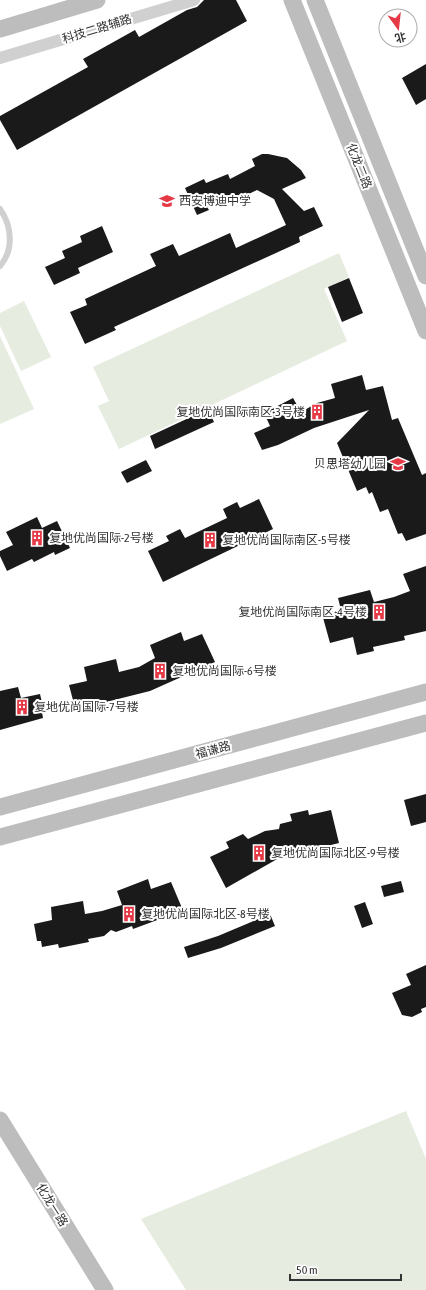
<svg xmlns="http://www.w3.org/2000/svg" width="426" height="1290" font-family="'Asap Condensed','Noto Sans SC',sans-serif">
<rect width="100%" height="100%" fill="#fff"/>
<!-- green -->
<path fill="#e6ecdf" d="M339,253L349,277L324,289L347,341L119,449L98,406L109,401L93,367Z
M24,301L51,357L21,371L0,326V313Z
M0,336L34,409L0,424Z
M406,1111L426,1159V1290H186L141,1219Z"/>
<!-- building -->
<path fill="#1a1a1a" d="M204,0H236L247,21L17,150L0,120V116L88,67L83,59L135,30L139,37L187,10L197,7Z
M426,64V99L416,105L402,78Z
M262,154H268L287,158L301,170L306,178L282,189L304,211L314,207L323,226L299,237L300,242L114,327L116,330L85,344L70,312L87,305L85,299L156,266L150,254L173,244L179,256L230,233L236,248L286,225L274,199L257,190L234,201L227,198L207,207L209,210L197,215L185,188L204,179L206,183L228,174L230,179L255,166L252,159Z
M102,226L113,252L78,268L80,273L54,285L45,267L65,258L62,251L82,242L80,236Z
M349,278L363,313L342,322L328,287Z
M362,375L366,390L383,386L392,420L398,418L422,475L426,473V534L406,541L402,533L398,534L388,509L380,512L372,492L369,494L366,487L357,491L337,443L369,410L314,428L278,445L262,450L254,433L270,426L264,413L293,398L301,412L317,403L335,398L331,384Z
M208,409L214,422L155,449L150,436Z
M146,460L152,471L127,483L121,472Z
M259,499L273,529L163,582L148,551L169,541L166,536L180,529L185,538L227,518L223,509L237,502L240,508Z
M37,517L42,528L57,521L70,548L55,555L54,552L34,562L32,559L7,571L0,556V551L13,545L6,532Z
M426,566V631L404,636L405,640L373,647L374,651L357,655L353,637L330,643L322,614L341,610L338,598L370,590L374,602L394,597L410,591L403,574Z
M181,632L184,641L202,634L215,662L150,691L78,709L77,703L74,704L69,685L87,681L84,667L116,659L119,672L139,667L155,658L150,645Z
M18,687L21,698L40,694L44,711L42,712L43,718L0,730V691Z
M426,794V822L411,826L404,800Z
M308,810L309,815L331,810L339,843L279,858L226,888L210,857L229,848L226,842L243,834L248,839L265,831L279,829L280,824L292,821L290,814Z
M148,879L151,889L171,882L182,908L159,916L160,919L133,929L132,926L116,932L111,930L104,936L88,939L89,942L59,948L58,944L42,947L41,941H37L34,924L52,920L51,907L83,901L85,914L102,911L122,905L117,891Z
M401,881L404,892L384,897L381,886Z
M365,902L373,924L362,928L354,906Z
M270,914L275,926L221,948L188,958L184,947L218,936Z
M426,965V1007L421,1009L422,1012L412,1017L402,1015L392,993L411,985L406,974Z"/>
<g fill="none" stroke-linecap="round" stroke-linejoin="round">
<!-- lane -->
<path stroke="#d0d0d0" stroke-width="6" d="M0,209C12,226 14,250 0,266"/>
<!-- street -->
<path stroke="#d0d0d0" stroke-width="12" d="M0,58L194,0"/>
<!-- secondary -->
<path stroke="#bdbdbd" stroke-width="17" d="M292,0L426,331
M315,0L426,276
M0,29L97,0
M0,807L426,692
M0,837L426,723
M0,1120L105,1290"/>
</g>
<!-- icons -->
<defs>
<g id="school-bare" transform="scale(1.2)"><path d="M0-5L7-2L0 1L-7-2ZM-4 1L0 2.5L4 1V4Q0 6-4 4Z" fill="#e63946" stroke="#fff" stroke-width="2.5" paint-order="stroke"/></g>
<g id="building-bare" transform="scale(1.2)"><path d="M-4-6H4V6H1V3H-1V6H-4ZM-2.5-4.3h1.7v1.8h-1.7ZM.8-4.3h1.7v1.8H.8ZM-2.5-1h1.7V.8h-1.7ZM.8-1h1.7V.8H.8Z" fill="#e63946" stroke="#fff" stroke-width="2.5" paint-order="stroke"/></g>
</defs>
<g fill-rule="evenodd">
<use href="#school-bare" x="167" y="201"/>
<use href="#building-bare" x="317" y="412"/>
<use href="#school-bare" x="398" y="464"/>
<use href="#building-bare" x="37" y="538"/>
<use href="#building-bare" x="210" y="540"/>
<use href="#building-bare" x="379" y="612"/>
<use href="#building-bare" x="160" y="671"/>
<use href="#building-bare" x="22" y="707"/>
<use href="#building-bare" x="259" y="853"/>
<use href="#building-bare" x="129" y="914"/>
</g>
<g text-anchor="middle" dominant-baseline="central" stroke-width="4" stroke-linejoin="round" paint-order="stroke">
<!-- street labels -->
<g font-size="12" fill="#333" stroke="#fff">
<text transform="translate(97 29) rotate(-17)">科技二路辅路</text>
<text transform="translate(359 166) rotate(68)">化龙二路</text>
<text transform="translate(213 750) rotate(-15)">福谦路</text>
<text transform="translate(52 1205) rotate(58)">化龙一路</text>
</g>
<!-- poi labels -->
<g font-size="12" fill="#333" stroke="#fff" text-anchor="start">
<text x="179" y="201">西安博迪中学</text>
<text x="305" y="412" text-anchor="end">复地优尚国际南区-3号楼</text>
<text x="386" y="464" text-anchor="end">贝思塔幼儿园</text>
<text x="49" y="538">复地优尚国际-2号楼</text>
<text x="222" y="540">复地优尚国际南区-5号楼</text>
<text x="367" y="612" text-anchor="end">复地优尚国际南区-4号楼</text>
<text x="172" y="671">复地优尚国际-6号楼</text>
<text x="34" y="707">复地优尚国际-7号楼</text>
<text x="271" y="853">复地优尚国际北区-9号楼</text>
<text x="141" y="914">复地优尚国际北区-8号楼</text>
</g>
</g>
<!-- north arrow -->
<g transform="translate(398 28) rotate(165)"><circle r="19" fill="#ffffff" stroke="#adadad"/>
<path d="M0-3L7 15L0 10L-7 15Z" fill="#e63946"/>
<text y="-6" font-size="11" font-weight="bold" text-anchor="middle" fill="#333333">北</text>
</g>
<!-- scale -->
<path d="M290 1274v6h111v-6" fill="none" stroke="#333333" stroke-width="2"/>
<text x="296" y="1274" font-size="12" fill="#333333" stroke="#ffffff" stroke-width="3" paint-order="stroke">50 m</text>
</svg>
